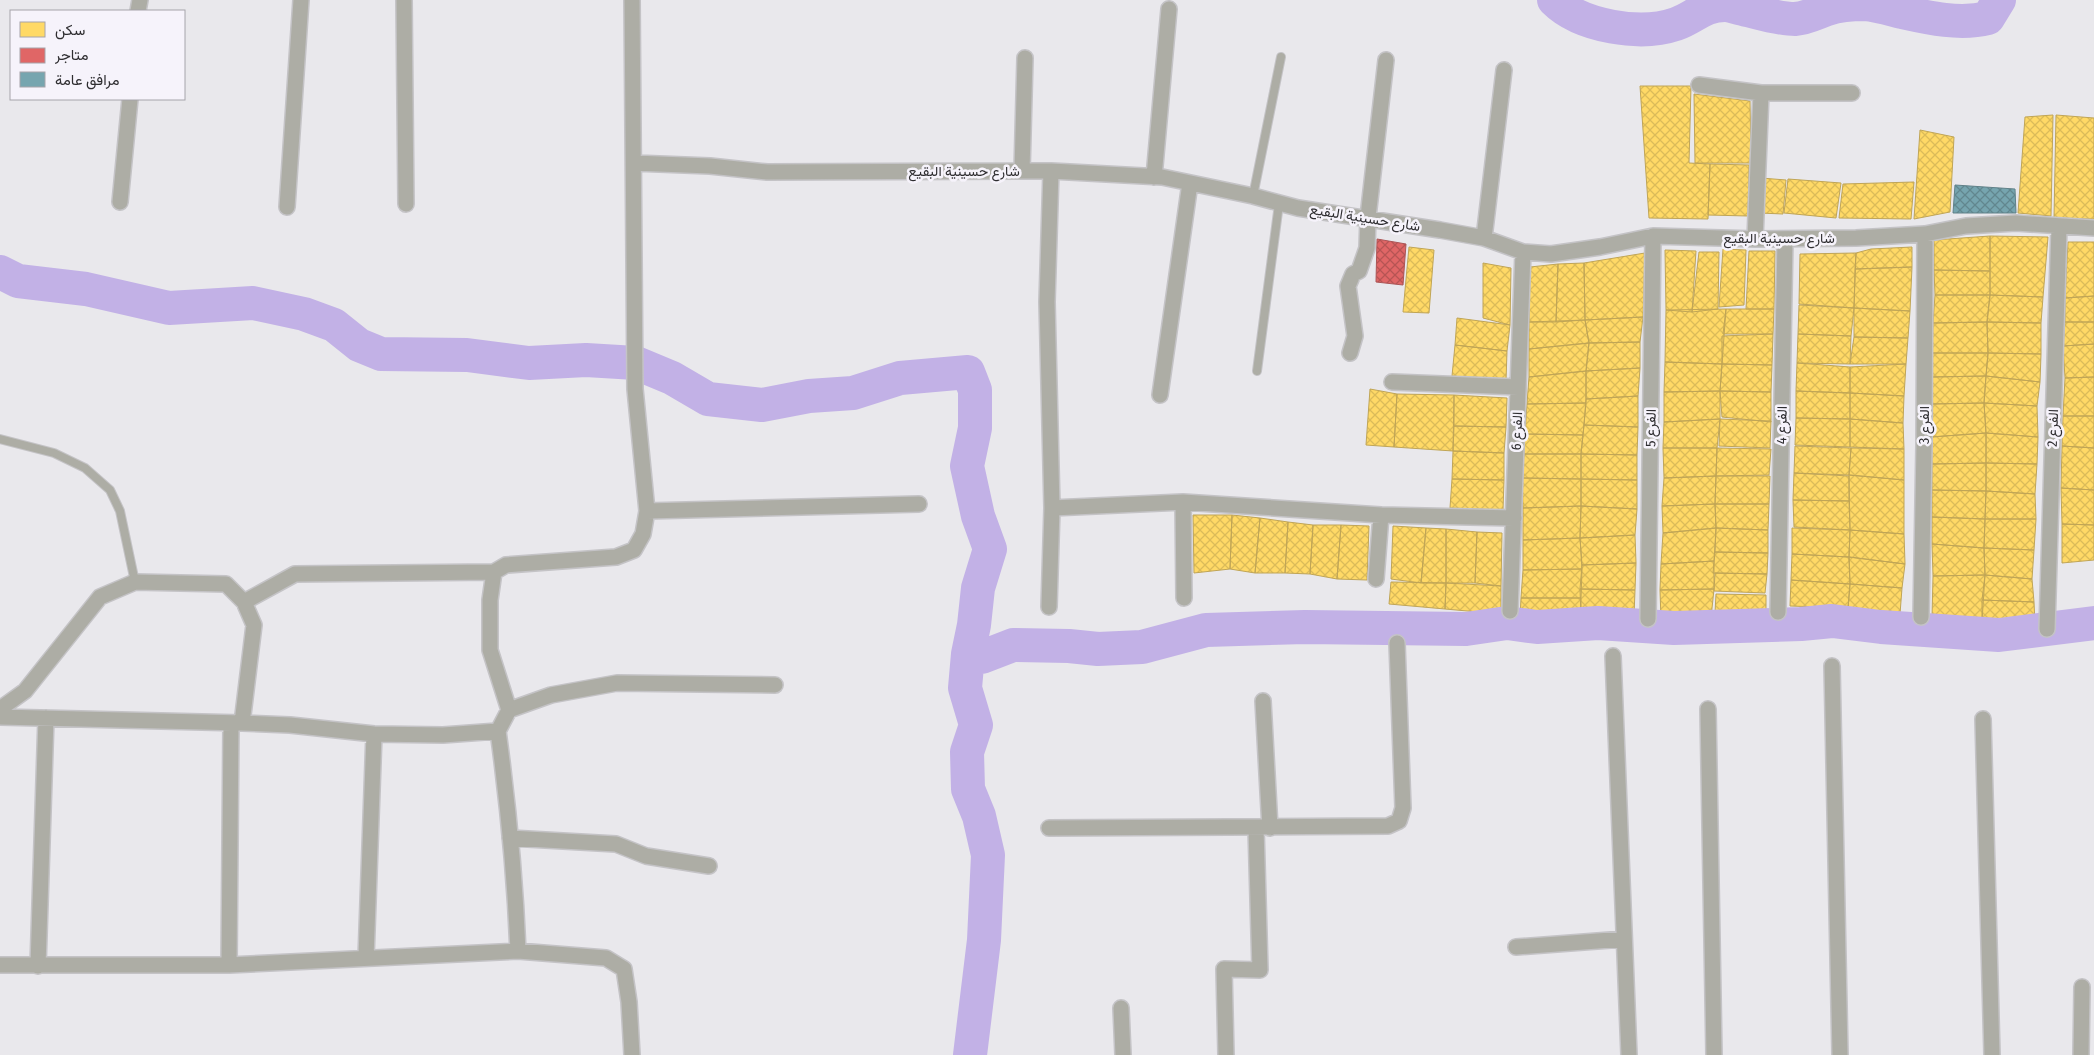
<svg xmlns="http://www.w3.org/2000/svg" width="2094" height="1055" font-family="'Fira Sans Condensed',Vazirmatn,sans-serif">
<defs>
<pattern id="homes-cross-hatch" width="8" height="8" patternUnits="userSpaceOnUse" patternTransform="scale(1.25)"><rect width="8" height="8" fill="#ffd966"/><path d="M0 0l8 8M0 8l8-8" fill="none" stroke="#dbbb59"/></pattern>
<pattern id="shops-cross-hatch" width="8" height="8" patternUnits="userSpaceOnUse" patternTransform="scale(1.25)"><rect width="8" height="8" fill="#e06666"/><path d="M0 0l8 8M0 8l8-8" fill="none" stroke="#b65454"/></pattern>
<pattern id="public-cross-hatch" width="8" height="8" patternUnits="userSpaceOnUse" patternTransform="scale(1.25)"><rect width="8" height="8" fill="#76a5af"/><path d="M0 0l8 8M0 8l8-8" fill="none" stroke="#61878f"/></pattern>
</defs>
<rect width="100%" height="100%" fill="#e9e8ec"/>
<!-- homes -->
<path fill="url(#homes-cross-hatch)" stroke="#c0a556" d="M1640,86H1691L1689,163L1710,164L1708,219L1649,218Z
M1694,94L1750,101L1751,163H1695Z
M2053,115L2051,216L2018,213L2025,117Z
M2056,115L2094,118V219L2054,218Z
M1920,130L1954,137L1950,212L1914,219Z
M1710,164L1749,165L1748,216L1708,215Z
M1761,178L1786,180L1783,214L1759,213Z
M1788,179L1841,183L1836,218L1784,213Z
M1914,182L1911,219L1839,218L1843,184Z
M1990,236L2048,237L2043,297L1990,295Z
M1990,236V271L1934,270V240Z
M2068,242H2094V296L2065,298Z
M1409,247L1434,250L1429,313L1403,312Z
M1912,247V267L1855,269L1856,253L1871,249Z
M1723,249L1746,250L1744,305L1719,307Z
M1665,250L1696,251L1692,312L1666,310Z
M1749,251H1775L1774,309H1746Z
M1699,252H1719L1718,309L1692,312Z
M1645,253L1643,317L1585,320L1584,263Z
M1856,253L1854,308L1799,304L1800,254Z
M1483,263L1511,268L1510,325L1483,318Z
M1584,263L1585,320L1556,322L1558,264Z
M1558,264L1556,322H1529L1530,267Z
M1912,267L1910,311L1854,308L1855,269Z
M1934,270L1990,271V295H1935Z
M1935,295H1990L1987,322L1933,323Z
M1990,295L2043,297L2041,323L1987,322Z
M2094,296V322H2065V298Z
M1799,305L1854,308L1851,336L1798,334Z
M1854,308L1910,311L1908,338L1854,337Z
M1726,309H1774L1773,334H1723Z
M1726,309L1722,364L1665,362L1666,310Z
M1643,317L1640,342L1589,343L1585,320Z
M1457,318L1510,325L1507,351L1455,345Z
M1585,320L1589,343L1529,349V322Z
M1987,322L2041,323V354L1988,353Z
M1987,322L1988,353H1932L1933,323Z
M2065,322H2094V344L2063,346Z
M1773,334L1772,365L1722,364V336Z
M1798,334L1851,336L1850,364L1797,363Z
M1854,337L1908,338L1906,364H1850Z
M1640,342V368L1586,371L1589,343Z
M1589,343L1586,371L1529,377V349Z
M2094,344V377L2065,378L2063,346Z
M1455,345L1507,351L1506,381L1452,376Z
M1932,353H1988L1986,376L1931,377Z
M1988,353L2041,354L2040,382L1986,376Z
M1665,362L1722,364L1720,391L1664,392Z
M1797,363L1850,367V393L1796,391Z
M1722,364L1772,365L1771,392L1720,391Z
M1906,364L1904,396L1850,393V367Z
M1640,368L1638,396L1586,399V371Z
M1586,371V403L1527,404L1529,377Z
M1986,376L2040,382L2037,406L1984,403Z
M1986,376L1984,403L1931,404V377Z
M2094,377V416H2063L2065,378Z
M1370,389L1397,394L1394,447L1366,445Z
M1720,391L1771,392V422L1722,417Z
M1720,391V419L1664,422V392Z
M1796,391L1850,393V419L1796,418Z
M1850,393L1904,396L1903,423L1850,419Z
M1397,394L1454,395L1453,451L1394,447Z
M1454,395L1507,398L1506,427L1454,426Z
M1638,396V427L1584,425L1586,399Z
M1586,403L1583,435L1525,434L1527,404Z
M1984,403L2037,406L2038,437L1986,433Z
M1984,403L1986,433L1931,437V404Z
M2063,416H2094V448L2062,446Z
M1796,418L1850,419V447L1795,445Z
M1720,419L1771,421L1770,448L1719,446Z
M1720,419L1717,448H1663L1664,422Z
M1850,419L1903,423L1904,449L1850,447Z
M1584,425L1638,427L1637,455L1581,454Z
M1454,426L1506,427L1504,453L1453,451Z
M1986,433L2038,437L2037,464L1986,463Z
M1986,433V463L1932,464L1931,437Z
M1525,434L1583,435L1581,454H1524Z
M1795,446L1851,448L1849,475L1794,473Z
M2062,446L2094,448V490L2061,488Z
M1663,448H1717L1716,476L1664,478Z
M1717,448L1771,449L1769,475L1716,476Z
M1851,448L1904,449V480L1849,475Z
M1453,451L1504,453V480L1452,479Z
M1524,454H1581V479L1522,478Z
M1581,454L1637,455V480L1581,479Z
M1986,463L2037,464L2035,494L1986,491Z
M1986,463V491L1932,490V464Z
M1794,473L1849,476V501L1793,500Z
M1849,475L1904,480V534L1850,530Z
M1716,476H1770L1769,504H1715Z
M1716,476L1715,504L1662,506L1664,478Z
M1522,478L1581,479V506L1523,508Z
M1452,479L1504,480L1503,510L1450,508Z
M1581,479L1637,480V509L1581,506Z
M2061,488L2094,490V525L2062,524Z
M1932,490L1986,491L1985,519L1932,517Z
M1986,491L2035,494L2036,519H1985Z
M1793,500L1849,501L1850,530L1794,527Z
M1715,504H1769L1768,530L1716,528Z
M1715,504L1716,528L1663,533L1662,506Z
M1581,506L1637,509L1635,535L1580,538Z
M1581,506L1580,538L1523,540V508Z
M1193,515H1232L1230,569L1194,573Z
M1232,515L1260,518L1255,573L1230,569Z
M1932,517L1985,519L1984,548L1932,544Z
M1260,518L1288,522L1285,573H1255Z
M1985,519H2036L2034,550L1984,548Z
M1288,522L1313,525L1310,574L1285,573Z
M2062,524L2094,525V560L2062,563Z
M1313,525H1341L1337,579L1310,574Z
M1341,525L1369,526L1367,580L1337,579Z
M1393,526L1426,528L1421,583L1391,579Z
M1426,528L1446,529V583H1421Z
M1716,528L1768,530V553L1715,552Z
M1716,528L1714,561L1661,564L1663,533Z
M1792,528L1850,530L1849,557L1792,554Z
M1446,529L1477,532L1475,583H1446Z
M1850,530L1904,534L1905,564L1849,557Z
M1477,532L1502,533L1501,586L1475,583Z
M1635,535L1636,563L1582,565L1580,538Z
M1580,538L1582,569L1523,570V540Z
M1932,544L1984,548L1985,575L1933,576Z
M1984,548L2034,550L2032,579L1985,575Z
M1715,552L1768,553L1767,574L1713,573Z
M1792,554L1849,557L1850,584L1791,580Z
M1849,557L1905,564L1902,588L1850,584Z
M1714,561V589L1660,590L1661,564Z
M1636,563L1635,590L1580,589L1582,565Z
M1582,569L1581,598H1521L1523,570Z
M1715,573L1767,574L1765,593L1714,591Z
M1985,575L2032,579L2034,602L1982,600Z
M1985,575L1982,621L1932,618L1933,576Z
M1791,580L1850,584L1848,608L1790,606Z
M1391,582L1446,583L1445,609L1389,604Z
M1446,583L1501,586V614L1445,609Z
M1850,584L1902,588L1900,614L1848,608Z
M1580,589L1635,590L1634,616L1581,618Z
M1714,589L1711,618L1661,620L1660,590Z
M1716,594L1766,595V613H1715Z
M1521,598H1581V618L1520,619Z
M1982,600L2034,602L2035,624L1982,621Z"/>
<!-- shops -->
<path fill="url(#shops-cross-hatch)" stroke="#ab5556" d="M1377,239L1406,244L1403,285L1376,282Z"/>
<!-- public -->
<path fill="url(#public-cross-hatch)" stroke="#608189" d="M1955,185L2015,189L2016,213H1953Z"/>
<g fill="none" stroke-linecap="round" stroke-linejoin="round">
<!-- river -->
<path stroke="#c2b1e6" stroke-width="34" d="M1554,0C1581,27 1641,36 1676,24C1694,18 1703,5 1725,5C1729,5 1734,7 1739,8C1757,12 1777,19 1795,19C1807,18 1816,13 1827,9C1839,5 1852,4 1865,4C1877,5 1890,9 1902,12C1929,18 1960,25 1988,18L1999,0
M0,272L18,281L86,289L169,308L253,303L304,314L334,325L359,345L381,354L467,355L529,363L586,360L636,363L672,378L708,399L762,405L809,396L853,393L900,378L968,372L975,390V428L967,466L978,516L990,549L978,588L974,625L968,654L982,657L1013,645L1069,646L1098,649L1142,647L1206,630L1305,627L1466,629L1507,623L1537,627L1598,623L1674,628L1801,624L1832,621L1881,627L1999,635L2094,623
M968,654L965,688L976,725L967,752L968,789L979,816L988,855L984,940L970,1055"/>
<!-- service casing -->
<g stroke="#c4c3c6" stroke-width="10">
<path id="service" d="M1253,196L1281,57
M1257,371L1279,204
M0,439L54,453L85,468L110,490L120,511L135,582"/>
</g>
<!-- minor casing -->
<g stroke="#c4c3c6" stroke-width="18">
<path id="minor" d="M404,0L406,204
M138,11L140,0
M1699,85L1761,93H1852
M634,163L710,166L767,172L1051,171L1162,177L1253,196L1298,208L1440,230L1484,238L1523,252L1551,254L1600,247L1653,236L1755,239L1856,238L1925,234L1966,226L2016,223L2094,228
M1022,171L1025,58
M1051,171L1047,302L1052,508
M1154,177L1169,9
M120,202L130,99
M287,207L301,0
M1484,238L1504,70
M1755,239L1761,93
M1350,353L1355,336L1348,286L1353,274L1359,271L1367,248L1368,217L1386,60
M1392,382L1518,387
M1160,395L1190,183
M1183,502L1184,598
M647,511L919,504
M1376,579L1381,515
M244,602L295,574L494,572
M1049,607L1052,508L1183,502L1381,515L1514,518
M1510,611L1523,252
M1778,612L1785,239
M1921,617L1924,445L1925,234
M1648,619L1653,236
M2047,629L2059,227
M1613,656L1629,1055
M1832,666L1840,1055
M1263,701L1270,828
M0,709L25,691L100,597L135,582L226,584L244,602L254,625L242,723
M1708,709L1714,1055
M509,710L490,650V600L494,572L506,565L616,557L634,550L643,534L647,511L635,389L632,0
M0,717L242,723L290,725L374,734L443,735L498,731C508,804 515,877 518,951L606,958L624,969L629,1002L632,1055
M1983,719L1992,1055
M498,731L509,710L551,695L617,683L775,685
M1049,828L1388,826L1399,821L1403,808L1397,643
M510,838L616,844L646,856L709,866
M1516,947L1624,939
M366,958L374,734
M0,965H229L518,951
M229,965L231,723
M38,966L46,718
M1121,1008L1123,1055
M1226,1055L1224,969L1260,970L1256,828
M2081,1055L2082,987"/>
</g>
<!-- service -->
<use href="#service" stroke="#adada5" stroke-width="8"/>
<!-- minor -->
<use href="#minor" stroke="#adada5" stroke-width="15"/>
</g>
<g text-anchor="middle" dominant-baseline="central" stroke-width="5" stroke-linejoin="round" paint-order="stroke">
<!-- street labels -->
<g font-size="14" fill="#2e2d30" stroke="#f6f3fb">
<text x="964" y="171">شارع حسينية البقيع</text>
<text transform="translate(1365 218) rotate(9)">شارع حسينية البقيع</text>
<text x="1779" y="238">شارع حسينية البقيع</text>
<text transform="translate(1782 425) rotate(-89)">الفرع 4</text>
<text transform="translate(1924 425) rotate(-90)">الفرع 3</text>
<text transform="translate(1651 428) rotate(-89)">الفرع 5</text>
<text transform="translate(2053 428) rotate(-88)">الفرع 2</text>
<text transform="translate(1517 431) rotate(-88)">الفرع 6</text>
</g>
</g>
<!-- legend -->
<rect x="10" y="10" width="175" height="90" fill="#f6f3fb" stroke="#a6a4aa"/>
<rect x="20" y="22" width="25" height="15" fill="#ffd966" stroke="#a6a4aa"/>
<text x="55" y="35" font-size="15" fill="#2e2d30">سكن</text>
<rect x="20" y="48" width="25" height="15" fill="#e06666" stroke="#a6a4aa"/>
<text x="55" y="60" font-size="15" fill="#2e2d30">متاجر</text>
<rect x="20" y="72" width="25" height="15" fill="#76a5af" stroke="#a6a4aa"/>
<text x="55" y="85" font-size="15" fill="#2e2d30">مرافق عامة</text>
</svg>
